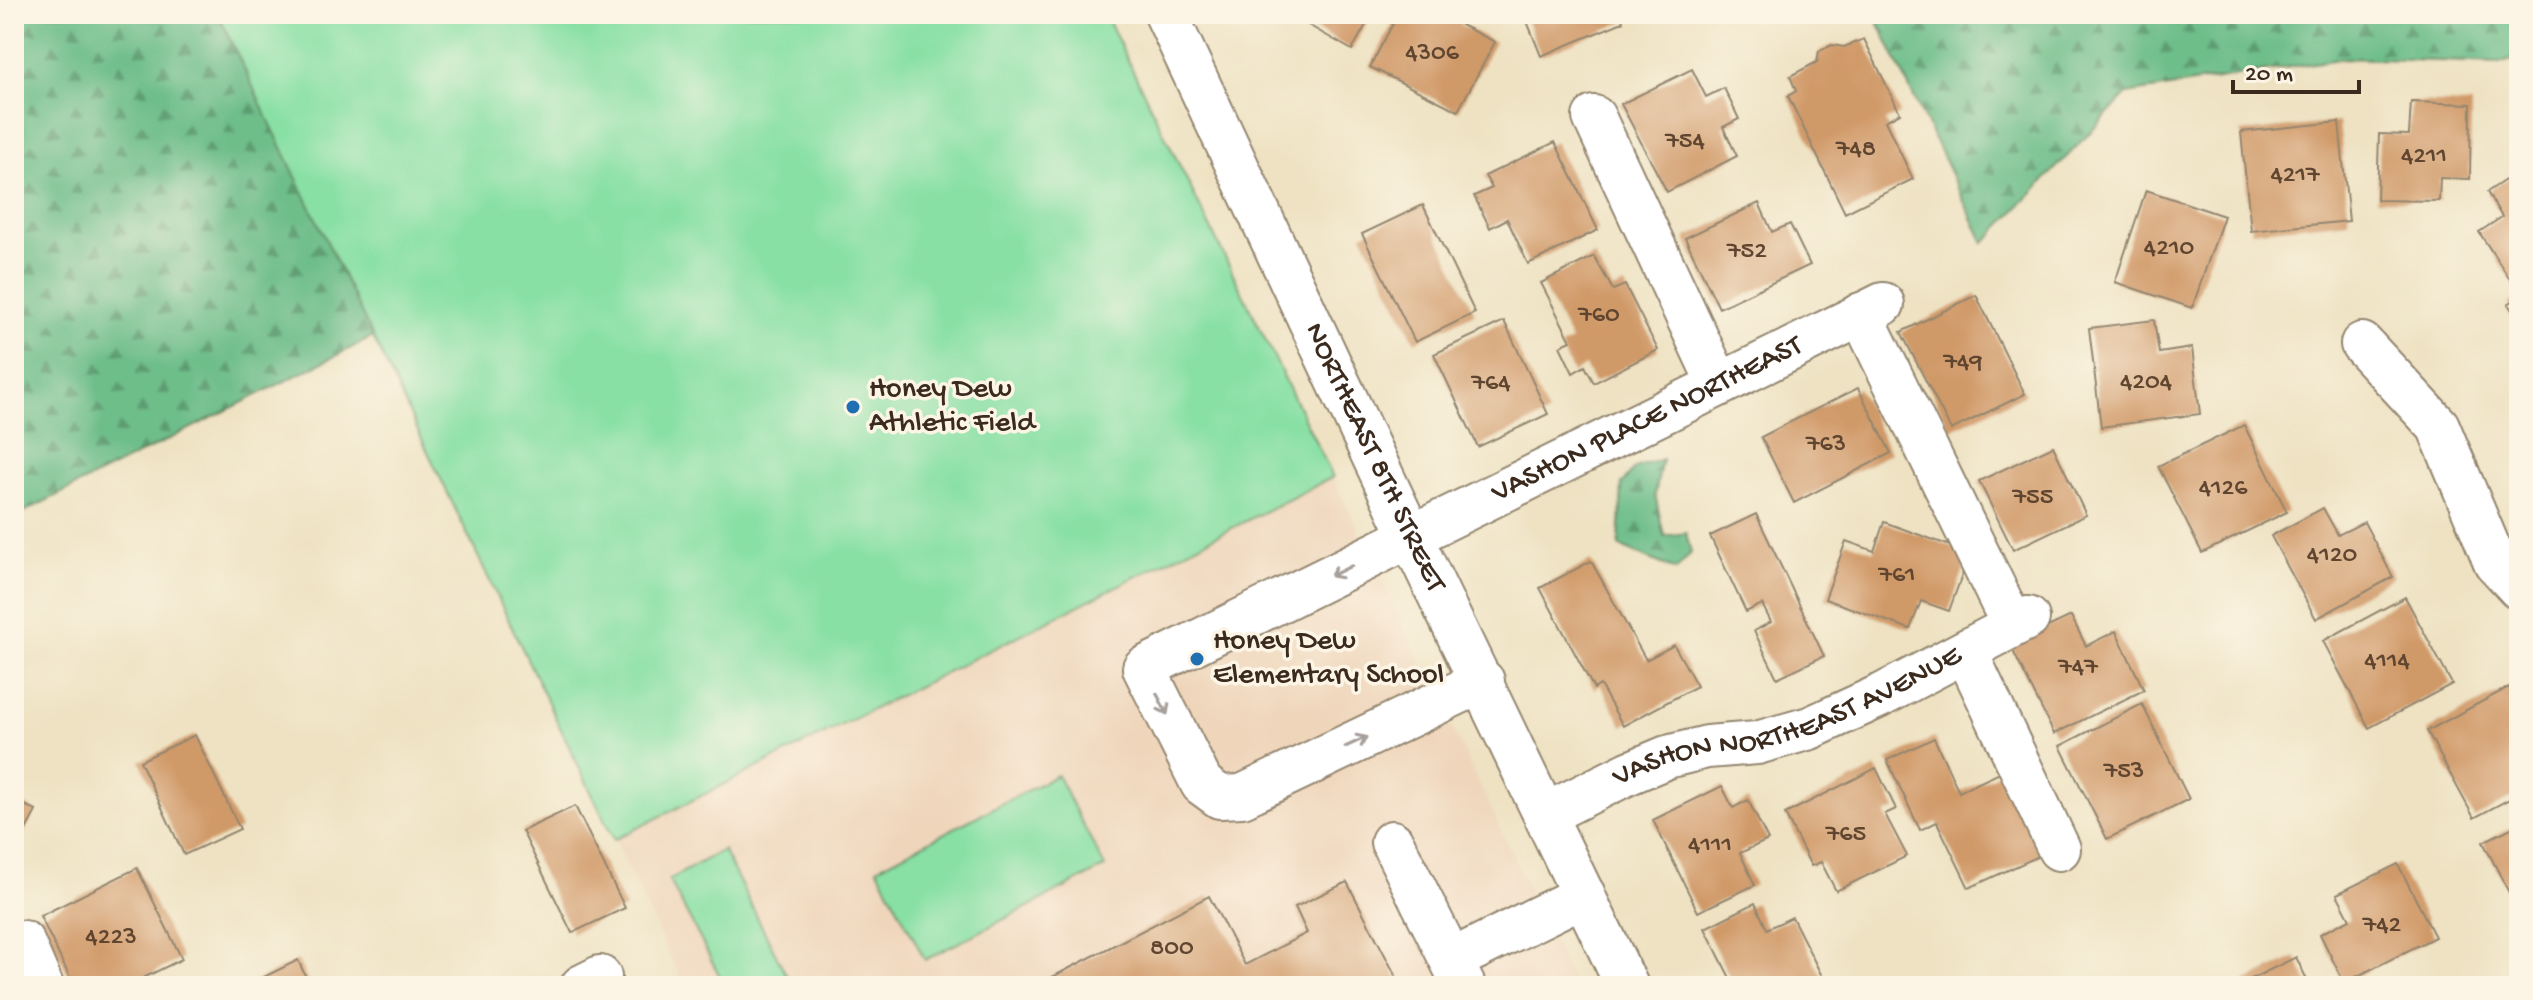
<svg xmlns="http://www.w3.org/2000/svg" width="2533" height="1000" font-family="'Gochi Hand',sans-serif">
<defs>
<pattern id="forest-firs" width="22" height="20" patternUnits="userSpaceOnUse" patternTransform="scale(2)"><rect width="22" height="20" fill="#6ebe8a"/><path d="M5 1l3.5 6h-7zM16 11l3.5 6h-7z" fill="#5c9b70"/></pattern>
</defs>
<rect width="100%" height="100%" fill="#fcf5e5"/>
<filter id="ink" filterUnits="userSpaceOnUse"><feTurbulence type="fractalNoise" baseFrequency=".0125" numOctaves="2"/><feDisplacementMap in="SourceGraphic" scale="16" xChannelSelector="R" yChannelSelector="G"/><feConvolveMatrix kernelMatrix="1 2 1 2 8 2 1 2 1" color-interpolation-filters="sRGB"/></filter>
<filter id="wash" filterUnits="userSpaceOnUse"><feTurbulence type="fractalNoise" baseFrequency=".006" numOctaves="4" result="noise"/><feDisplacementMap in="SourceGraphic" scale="32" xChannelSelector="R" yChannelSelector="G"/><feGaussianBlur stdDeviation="1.8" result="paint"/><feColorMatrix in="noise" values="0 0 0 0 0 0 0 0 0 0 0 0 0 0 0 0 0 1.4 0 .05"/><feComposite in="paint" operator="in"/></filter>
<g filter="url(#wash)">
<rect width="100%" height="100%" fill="#eee2c2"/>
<!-- built -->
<path fill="#efd6bb" d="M1333,477L1575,986H684L614,840Z"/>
<!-- forest -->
<path fill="url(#forest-firs)" stroke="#547454" stroke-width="2" d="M14,14H218L373,337L14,517Z
M1874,14H2519V58L2502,63L2344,58L2127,94L1984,243Z
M1662,459L1655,495L1664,536L1686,533L1691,553L1676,570L1619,546L1622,484L1635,468Z"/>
<!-- green -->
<path fill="#88e0a5" stroke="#628562" stroke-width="2" d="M218,14H1105L1333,477L614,840Z
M1057,775L1105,867L925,960L877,868Z
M723,850L792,986H725L669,880Z"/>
<g id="blocks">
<!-- building -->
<path fill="#d09968" d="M1289,14H1372L1352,50Z
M1398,14H1466L1461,25L1495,42L1458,111L1370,67Z
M1524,14H1620L1623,22L1541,56Z
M1864,39L1900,113L1885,121L1913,179L1845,213L1788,96L1796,91L1790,76L1817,62L1819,51L1832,45L1844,47Z
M1692,69L1706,97L1724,88L1739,119L1723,127L1737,156L1667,192L1621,104Z
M2411,102L2471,104L2470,179L2440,178L2439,201L2377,200L2379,134L2409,135Z
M2339,122L2349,221L2251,231L2241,132Z
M1555,142L1598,230L1528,264L1507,219L1490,228L1474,196L1492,188L1485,176Z
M2519,171V276L2511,281L2479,232L2502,217L2487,192Z
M2146,190L2224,216L2192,308L2115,282Z
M1759,203L1772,232L1790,224L1810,265L1719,308L1685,238Z
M1423,205L1475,313L1415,342L1362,234Z
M1594,256L1613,290L1625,285L1658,350L1594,383L1585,366L1573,373L1560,346L1571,341L1541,283Z
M1976,295L2025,394L1951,430L1901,332Z
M2519,297V321L2508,304Z
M2154,320L2159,353L2192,348L2200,414L2101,427L2089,328Z
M1504,321L1548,414L1478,447L1434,354Z
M1858,388L1891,453L1794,503L1761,437Z
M2244,425L2287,512L2202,553L2158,466Z
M2053,446L2086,515L2013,550L1979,481Z
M2323,508L2338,535L2364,522L2393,577L2316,619L2271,536Z
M1756,514L1824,656L1777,678L1754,631L1771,622L1762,604L1746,612L1710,536Z
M1884,522L1970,553L1949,611L1921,601L1910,629L1825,599L1846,541L1874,551Z
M1591,561L1646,660L1674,645L1697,686L1623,726L1600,685L1594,689L1540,588Z
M2405,597L2452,684L2369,728L2323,641Z
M2071,616L2086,646L2116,631L2144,690L2054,734L2010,645Z
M2509,687L2519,706V794L2474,818L2427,731Z
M2142,704L2189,799L2107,839L2060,746Z
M195,735L240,829L184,855L140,761Z
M1934,738L1959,792L2002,772L2041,855L1969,888L1937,822L1920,830L1887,760Z
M1876,768L1896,809L1885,814L1907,856L1836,891L1821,862L1811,866L1785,814Z
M1722,786L1733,808L1748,800L1768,840L1740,853L1755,885L1698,912L1653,820Z
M14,799L36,811L14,852Z
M575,806L625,908L572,933L522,831Z
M2519,824V912L2483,842Z
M2398,864L2435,937L2344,983L2320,934L2350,919L2337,894Z
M137,868L182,959L127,986H74L40,916Z
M1347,882L1401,986H1035L1209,896L1245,965L1307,933L1295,907Z
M1755,903L1767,929L1792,917L1827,986H1734L1705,928Z
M2296,957L2310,986H2237Z
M298,960L310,986H246Z"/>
</g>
</g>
<g filter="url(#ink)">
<use href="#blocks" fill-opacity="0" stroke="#948670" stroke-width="2"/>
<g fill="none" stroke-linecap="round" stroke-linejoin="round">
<!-- minor casing -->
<g stroke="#948670" stroke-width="46">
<g id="minor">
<path id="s1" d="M1166,14L1411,537L1627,986"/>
<path d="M1594,117L1719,385"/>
<path d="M1861,314L2003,605"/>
<path d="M2362,344L2438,426L2495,562L2519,588"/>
<path d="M1966,652L2059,849"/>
<path id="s2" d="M1483,681L1242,796L1220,797L1202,784L1144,668L1883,304"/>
<path id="s3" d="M1546,814L1629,773L1667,757L1707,747L1757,743L1810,728L1882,695L2028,618"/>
<path d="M1392,842L1464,986"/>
<path d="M23,942L42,986"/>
<path d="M1452,960L1584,895"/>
<path d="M582,986L600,977"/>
</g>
</g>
<!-- path -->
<path stroke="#948670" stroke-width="5" stroke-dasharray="6 6" stroke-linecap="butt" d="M842,986L843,983"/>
<!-- minor -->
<use href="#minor" stroke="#fff" stroke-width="42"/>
</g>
<!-- one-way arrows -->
<defs><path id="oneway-shaft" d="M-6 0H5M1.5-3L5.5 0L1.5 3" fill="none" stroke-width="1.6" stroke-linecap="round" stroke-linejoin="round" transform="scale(2)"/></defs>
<g stroke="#a79f9a">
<use href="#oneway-shaft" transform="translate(1341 571) rotate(154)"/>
<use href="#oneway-shaft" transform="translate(1162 704) rotate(63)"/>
<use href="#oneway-shaft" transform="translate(1356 742) rotate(-25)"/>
</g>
</g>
<!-- markers -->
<g fill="#1f6fb2" stroke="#fcf5e5" stroke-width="3">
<circle cx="853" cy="407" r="8"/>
<circle cx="1197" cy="659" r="8"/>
</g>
<g text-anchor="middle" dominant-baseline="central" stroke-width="7" stroke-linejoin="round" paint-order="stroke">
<!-- number labels -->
<g font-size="26" fill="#604630">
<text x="1432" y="54">4306</text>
<text x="1685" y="142">754</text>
<text x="1856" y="150">748</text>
<text x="2424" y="157">4211</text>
<text x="2295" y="176">4217</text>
<text x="2169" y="249">4210</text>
<text x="1747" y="252">752</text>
<text x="1599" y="316">760</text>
<text x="1963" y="363">749</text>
<text x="2146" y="383">4204</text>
<text x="1491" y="384">764</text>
<text x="1826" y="445">763</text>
<text x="2223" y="489">4126</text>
<text x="2033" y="498">755</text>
<text x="2332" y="556">4120</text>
<text x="1897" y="576">761</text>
<text x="2387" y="662">4114</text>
<text x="2078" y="668">747</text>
<text x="2124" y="772">753</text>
<text x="1846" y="835">765</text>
<text x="1710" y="846">4111</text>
<text x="2382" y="926">742</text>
<text x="111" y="938">4223</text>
<text x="1172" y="949">800</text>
</g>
<!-- poi labels -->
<g font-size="30" fill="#3b2a1e" stroke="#fcf5e5" text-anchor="start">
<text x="869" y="390">Honey Dew<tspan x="869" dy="34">Athletic Field</tspan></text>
<text x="1213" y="642">Honey Dew<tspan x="1213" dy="34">Elementary School</tspan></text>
</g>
<!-- street labels -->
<g font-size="30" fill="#3b2a1e" stroke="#fcf5e5">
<text stroke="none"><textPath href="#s2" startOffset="1002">VASHON PLACE NORTHEAST</textPath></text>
<text stroke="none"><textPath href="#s1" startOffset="490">NORTHEAST 8TH STREET</textPath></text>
<text stroke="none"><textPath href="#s3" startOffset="262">VASHON NORTHEAST AVENUE</textPath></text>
</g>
</g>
<!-- margin -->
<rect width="2533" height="1000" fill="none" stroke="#fcf5e5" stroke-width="48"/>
<!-- scale -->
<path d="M2233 80v12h126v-12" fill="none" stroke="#3b2a1e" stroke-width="4"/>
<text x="2245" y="80" font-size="24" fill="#3b2a1e" stroke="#fcf5e5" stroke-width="6" paint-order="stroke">20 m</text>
</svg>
